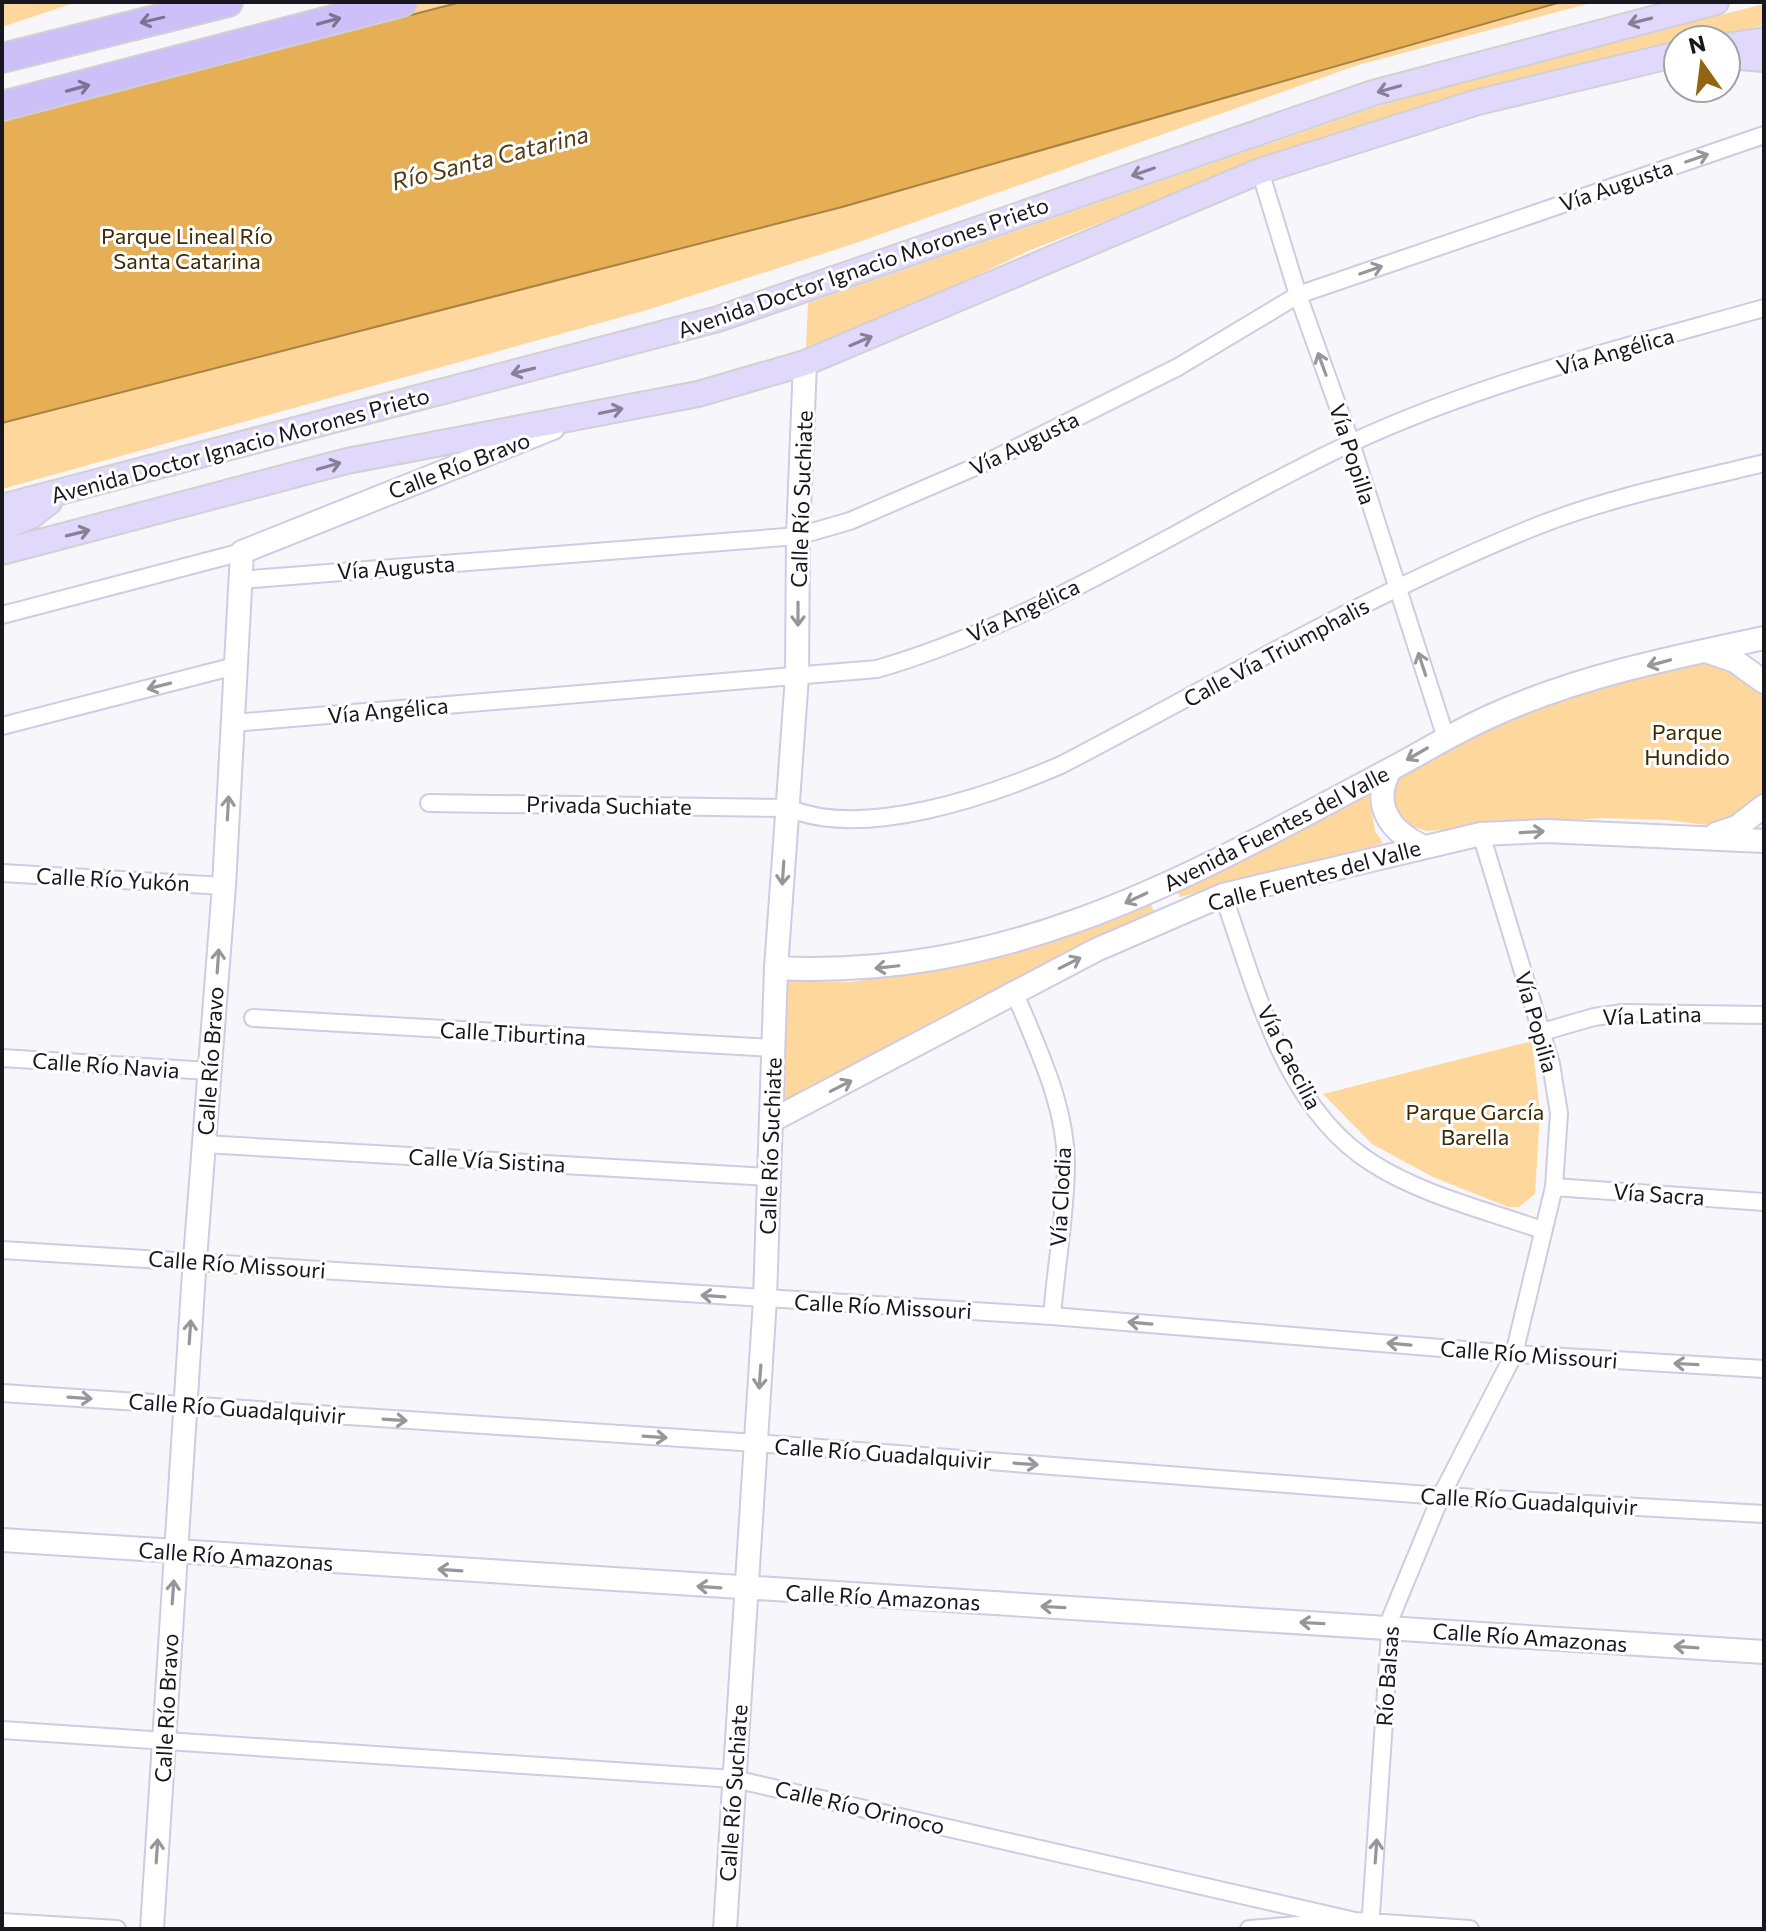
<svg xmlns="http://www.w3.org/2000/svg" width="1766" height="1931" font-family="Commissioner,sans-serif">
<rect width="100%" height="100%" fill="#f7f6fb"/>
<!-- green -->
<path fill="#fed79d" d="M2,2H77L2,27Z
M407,2H1595L1358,65L850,245L647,310L2,489V103Z
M1764,4V25L1696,40H1678V44L1375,121L1249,165L1028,251L919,303L806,347L808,303L1370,109L1484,75Z
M1702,662L1733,668L1764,695V792L1743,812L1708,825L1666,820L1602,818L1427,831L1399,822L1387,792L1400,772L1495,719L1640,674Z
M1368,790L1375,831L1383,843L1180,897L1176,889Z
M1150,903L1155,913L784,1104L787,981L852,982L991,957Z
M1532,1041L1540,1113L1535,1194L1519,1207H1508L1433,1177L1372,1144L1323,1094Z"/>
<!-- water -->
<path fill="#e6af55" stroke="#a88144" stroke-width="2" d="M461,2H1561L842,207L2,423V121Z"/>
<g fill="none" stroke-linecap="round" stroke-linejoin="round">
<!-- street casing -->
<g stroke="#d0cbe3" stroke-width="20">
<path id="street" d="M1260,171L1298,295L1351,443L1446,738
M240,580L798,536L850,521L998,457L1178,367L1298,295L1764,135
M2,615L242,552
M233,723L877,669C1046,620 1193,517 1351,443C1482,382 1626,347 1764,308
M2,726L235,666
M429,803L788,808C864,840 989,796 1061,765C1218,683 1372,592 1537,526C1610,497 1688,482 1764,463
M2,873L224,886
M1223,895C1256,987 1283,1107 1372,1163C1422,1195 1485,1210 1542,1230
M1014,991C1037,1048 1067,1106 1066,1168C1065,1217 1056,1267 1052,1316
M253,1018L773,1048
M1542,1032L1594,1017L1623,1013L1764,1015
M2,1058L209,1071
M204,1144L769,1177
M1554,1187L1764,1202
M2,1250L1052,1316L1514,1354L1764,1369
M2,1393L756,1443L1441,1496L1764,1514
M2,1730L734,1779L1355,1921L1470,1929
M2,1922L117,1929
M1249,1929L1337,1922
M1370,1929L1391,1617L1441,1496L1514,1354L1554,1187L1559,1113L1551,1064L1481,834"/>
</g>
<!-- secondary casing -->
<g stroke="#d0cbe3" stroke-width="26">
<path id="secondary" d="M1706,651L1735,661L1764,682
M1390,770C1371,805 1390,831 1422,846
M1716,834L1737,827L1764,806
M776,968C1011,980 1189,877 1389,770C1423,752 1455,732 1491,716C1576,677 1673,657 1764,638
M771,1121L1096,950L1223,895L1481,834L1546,831L1764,841
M2,1540L1764,1652
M152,1929L194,1272L224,886L242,552L553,428
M725,1929L765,1299L776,968L797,676L798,536L805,363"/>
</g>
<!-- primary casing -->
<g stroke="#d1d0d2" stroke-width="28">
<path id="primary" d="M1726,46L1764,40
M1726,56L1764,59
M2,507L718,319L1373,93L1716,2
M2,528L31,516L49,502
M2,552L347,461L698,394L805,363L1260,171L1478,102L1678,54"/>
</g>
<!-- highway casing -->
<g stroke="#d1d0d2" stroke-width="32">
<path id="highway" d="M2,58L228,2
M2,106L402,2"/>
</g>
<!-- street -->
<use href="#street" stroke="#fff" stroke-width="16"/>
<!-- secondary -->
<use href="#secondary" stroke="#fff" stroke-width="22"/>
<!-- primary -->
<use href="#primary" stroke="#e1d9fb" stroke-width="24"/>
<!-- highway -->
<use href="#highway" stroke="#cdc0f9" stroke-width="28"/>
</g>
<!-- one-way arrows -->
<defs><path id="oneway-shaft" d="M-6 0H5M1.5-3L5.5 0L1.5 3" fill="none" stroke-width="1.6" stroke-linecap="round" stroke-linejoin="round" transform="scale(2)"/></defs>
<g stroke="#7c7496">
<use href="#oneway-shaft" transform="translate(152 20) rotate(167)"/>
<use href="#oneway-shaft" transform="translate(329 21) rotate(-15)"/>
<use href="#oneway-shaft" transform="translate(78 88) rotate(-15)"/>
</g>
<g stroke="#878198">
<use href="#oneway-shaft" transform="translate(1640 21) rotate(166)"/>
<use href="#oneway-shaft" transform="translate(1389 89) rotate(164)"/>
<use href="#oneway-shaft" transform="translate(1143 172) rotate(161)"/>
<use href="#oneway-shaft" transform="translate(861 341) rotate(-23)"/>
<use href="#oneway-shaft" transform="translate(523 371) rotate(166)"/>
<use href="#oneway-shaft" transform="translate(611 411) rotate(-12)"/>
<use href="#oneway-shaft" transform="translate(329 466) rotate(-16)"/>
<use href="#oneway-shaft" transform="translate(78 533) rotate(-14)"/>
</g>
<g stroke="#97969a">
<use href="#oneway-shaft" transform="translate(1697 158) rotate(-19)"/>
<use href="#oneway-shaft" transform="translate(1371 270) rotate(-19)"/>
<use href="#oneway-shaft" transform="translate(1322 364) rotate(-110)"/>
<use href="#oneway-shaft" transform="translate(798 614) rotate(90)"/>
<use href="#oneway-shaft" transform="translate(1659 663) rotate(165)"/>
<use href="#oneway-shaft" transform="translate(1422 664) rotate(-108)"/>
<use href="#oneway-shaft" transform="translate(159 686) rotate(166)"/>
<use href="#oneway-shaft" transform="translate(1417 754) rotate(150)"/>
<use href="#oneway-shaft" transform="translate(228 808) rotate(-87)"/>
<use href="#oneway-shaft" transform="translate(1532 832) rotate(-3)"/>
<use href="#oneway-shaft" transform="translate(783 873) rotate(94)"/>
<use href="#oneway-shaft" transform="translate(1136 898) rotate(155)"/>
<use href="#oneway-shaft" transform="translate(218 961) rotate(-86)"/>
<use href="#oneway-shaft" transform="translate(1070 963) rotate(-27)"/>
<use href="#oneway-shaft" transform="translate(887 967) rotate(174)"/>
<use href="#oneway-shaft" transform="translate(841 1086) rotate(-27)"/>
<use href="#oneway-shaft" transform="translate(713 1296) rotate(-176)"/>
<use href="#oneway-shaft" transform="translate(1140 1323) rotate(-175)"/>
<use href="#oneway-shaft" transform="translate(190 1332) rotate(-86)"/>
<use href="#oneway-shaft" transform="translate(1399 1344) rotate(-175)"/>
<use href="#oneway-shaft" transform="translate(1686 1364) rotate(-177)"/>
<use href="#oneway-shaft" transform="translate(760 1377) rotate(94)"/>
<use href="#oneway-shaft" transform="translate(80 1398) rotate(4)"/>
<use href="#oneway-shaft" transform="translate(395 1420) rotate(4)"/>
<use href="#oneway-shaft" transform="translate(655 1437) rotate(4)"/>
<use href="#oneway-shaft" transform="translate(1026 1464) rotate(4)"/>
<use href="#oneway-shaft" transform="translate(450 1570) rotate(-176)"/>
<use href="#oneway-shaft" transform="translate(709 1587) rotate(-176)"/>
<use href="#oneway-shaft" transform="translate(173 1592) rotate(-86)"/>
<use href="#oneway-shaft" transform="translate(1053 1607) rotate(-177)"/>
<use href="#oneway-shaft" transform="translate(1312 1623) rotate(-177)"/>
<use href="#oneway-shaft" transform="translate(1686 1647) rotate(-176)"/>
<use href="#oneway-shaft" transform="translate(157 1851) rotate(-86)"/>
<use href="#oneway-shaft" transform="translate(1376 1851) rotate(-86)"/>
</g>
<g text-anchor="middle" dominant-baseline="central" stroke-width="6" stroke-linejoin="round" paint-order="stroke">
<!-- street labels -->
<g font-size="22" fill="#18161e" stroke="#fff">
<text transform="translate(1616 185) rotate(-19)">Vía Augusta</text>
<text transform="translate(863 267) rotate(-19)">Avenida Doctor Ignacio Morones Prieto</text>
<text transform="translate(1615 351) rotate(-16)">Vía Angélica</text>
<text transform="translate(1024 443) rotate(-26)">Vía Augusta</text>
<text transform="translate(240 445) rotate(-15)">Avenida Doctor Ignacio Morones Prieto</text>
<text transform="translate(1353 454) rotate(72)">Vía Popilla</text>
<text transform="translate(459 465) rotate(-21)">Calle Río Bravo</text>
<text transform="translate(801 499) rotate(-88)">Calle Río Suchiate</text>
<text transform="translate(396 567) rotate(-4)">Vía Augusta</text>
<text transform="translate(1023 610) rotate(-25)">Vía Angélica</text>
<text transform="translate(1276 652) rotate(-28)">Calle Vía Triumphalis</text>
<text transform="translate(388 710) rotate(-5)">Vía Angélica</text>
<text transform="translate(609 805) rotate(1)">Privada Suchiate</text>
<text transform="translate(1276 828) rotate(-27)">Avenida Fuentes del Valle</text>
<text transform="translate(1314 875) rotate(-15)">Calle Fuentes del Valle</text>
<text transform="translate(113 879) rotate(3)">Calle Río Yukón</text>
<text transform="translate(1652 1015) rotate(-2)">Vía Latina</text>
<text transform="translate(1537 1022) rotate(74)">Vía Popilia</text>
<text transform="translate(513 1033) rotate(3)">Calle Tiburtina</text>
<text transform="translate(1290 1057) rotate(63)">Vía Caecilia</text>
<text transform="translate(210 1061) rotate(-86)">Calle Río Bravo</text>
<text transform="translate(106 1065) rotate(4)">Calle Río Navia</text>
<text transform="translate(770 1146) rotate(-88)">Calle Río Suchiate</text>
<text transform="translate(487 1160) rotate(3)">Calle Vía Sistina</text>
<text transform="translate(1659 1194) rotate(4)">Vía Sacra</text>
<text transform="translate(1060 1197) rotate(-87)">Vía Clodia</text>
<text transform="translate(237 1264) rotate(4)">Calle Río Missouri</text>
<text transform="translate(883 1306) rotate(3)">Calle Río Missouri</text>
<text transform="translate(1529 1354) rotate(4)">Calle Río Missouri</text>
<text transform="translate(237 1408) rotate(4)">Calle Río Guadalquivir</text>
<text transform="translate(883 1453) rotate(4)">Calle Río Guadalquivir</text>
<text transform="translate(1529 1501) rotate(3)">Calle Río Guadalquivir</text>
<text transform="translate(236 1556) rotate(4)">Calle Río Amazonas</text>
<text transform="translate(883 1597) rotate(3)">Calle Río Amazonas</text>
<text transform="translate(1530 1637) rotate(4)">Calle Río Amazonas</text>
<text transform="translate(1387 1676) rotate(-86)">Río Balsas</text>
<text transform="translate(166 1708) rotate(-87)">Calle Río Bravo</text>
<text transform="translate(733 1793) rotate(-86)">Calle Río Suchiate</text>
<text transform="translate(860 1807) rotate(13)">Calle Río Orinoco</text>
</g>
<!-- park labels -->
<g font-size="22" fill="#402a02" stroke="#fff">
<text x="187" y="235">Parque Lineal Río<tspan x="187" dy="25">Santa Catarina</tspan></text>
<text x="1687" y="731">Parque<tspan x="1687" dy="25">Hundido</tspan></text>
<text x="1475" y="1111">Parque García<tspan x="1475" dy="25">Barella</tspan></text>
</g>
<!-- water labels -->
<g font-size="24" font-style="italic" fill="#513a14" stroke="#fff">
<text transform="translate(490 157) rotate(-14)">Río Santa Catarina</text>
</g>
</g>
<!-- border -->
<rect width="1766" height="1931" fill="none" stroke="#18161e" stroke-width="8"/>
<!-- north arrow -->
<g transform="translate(1702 64) rotate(346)"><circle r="38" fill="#ffffff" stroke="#a3a2a5" stroke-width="2"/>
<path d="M0-6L14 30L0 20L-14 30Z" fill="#926610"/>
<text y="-12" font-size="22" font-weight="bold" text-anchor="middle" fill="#18161e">N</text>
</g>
</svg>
